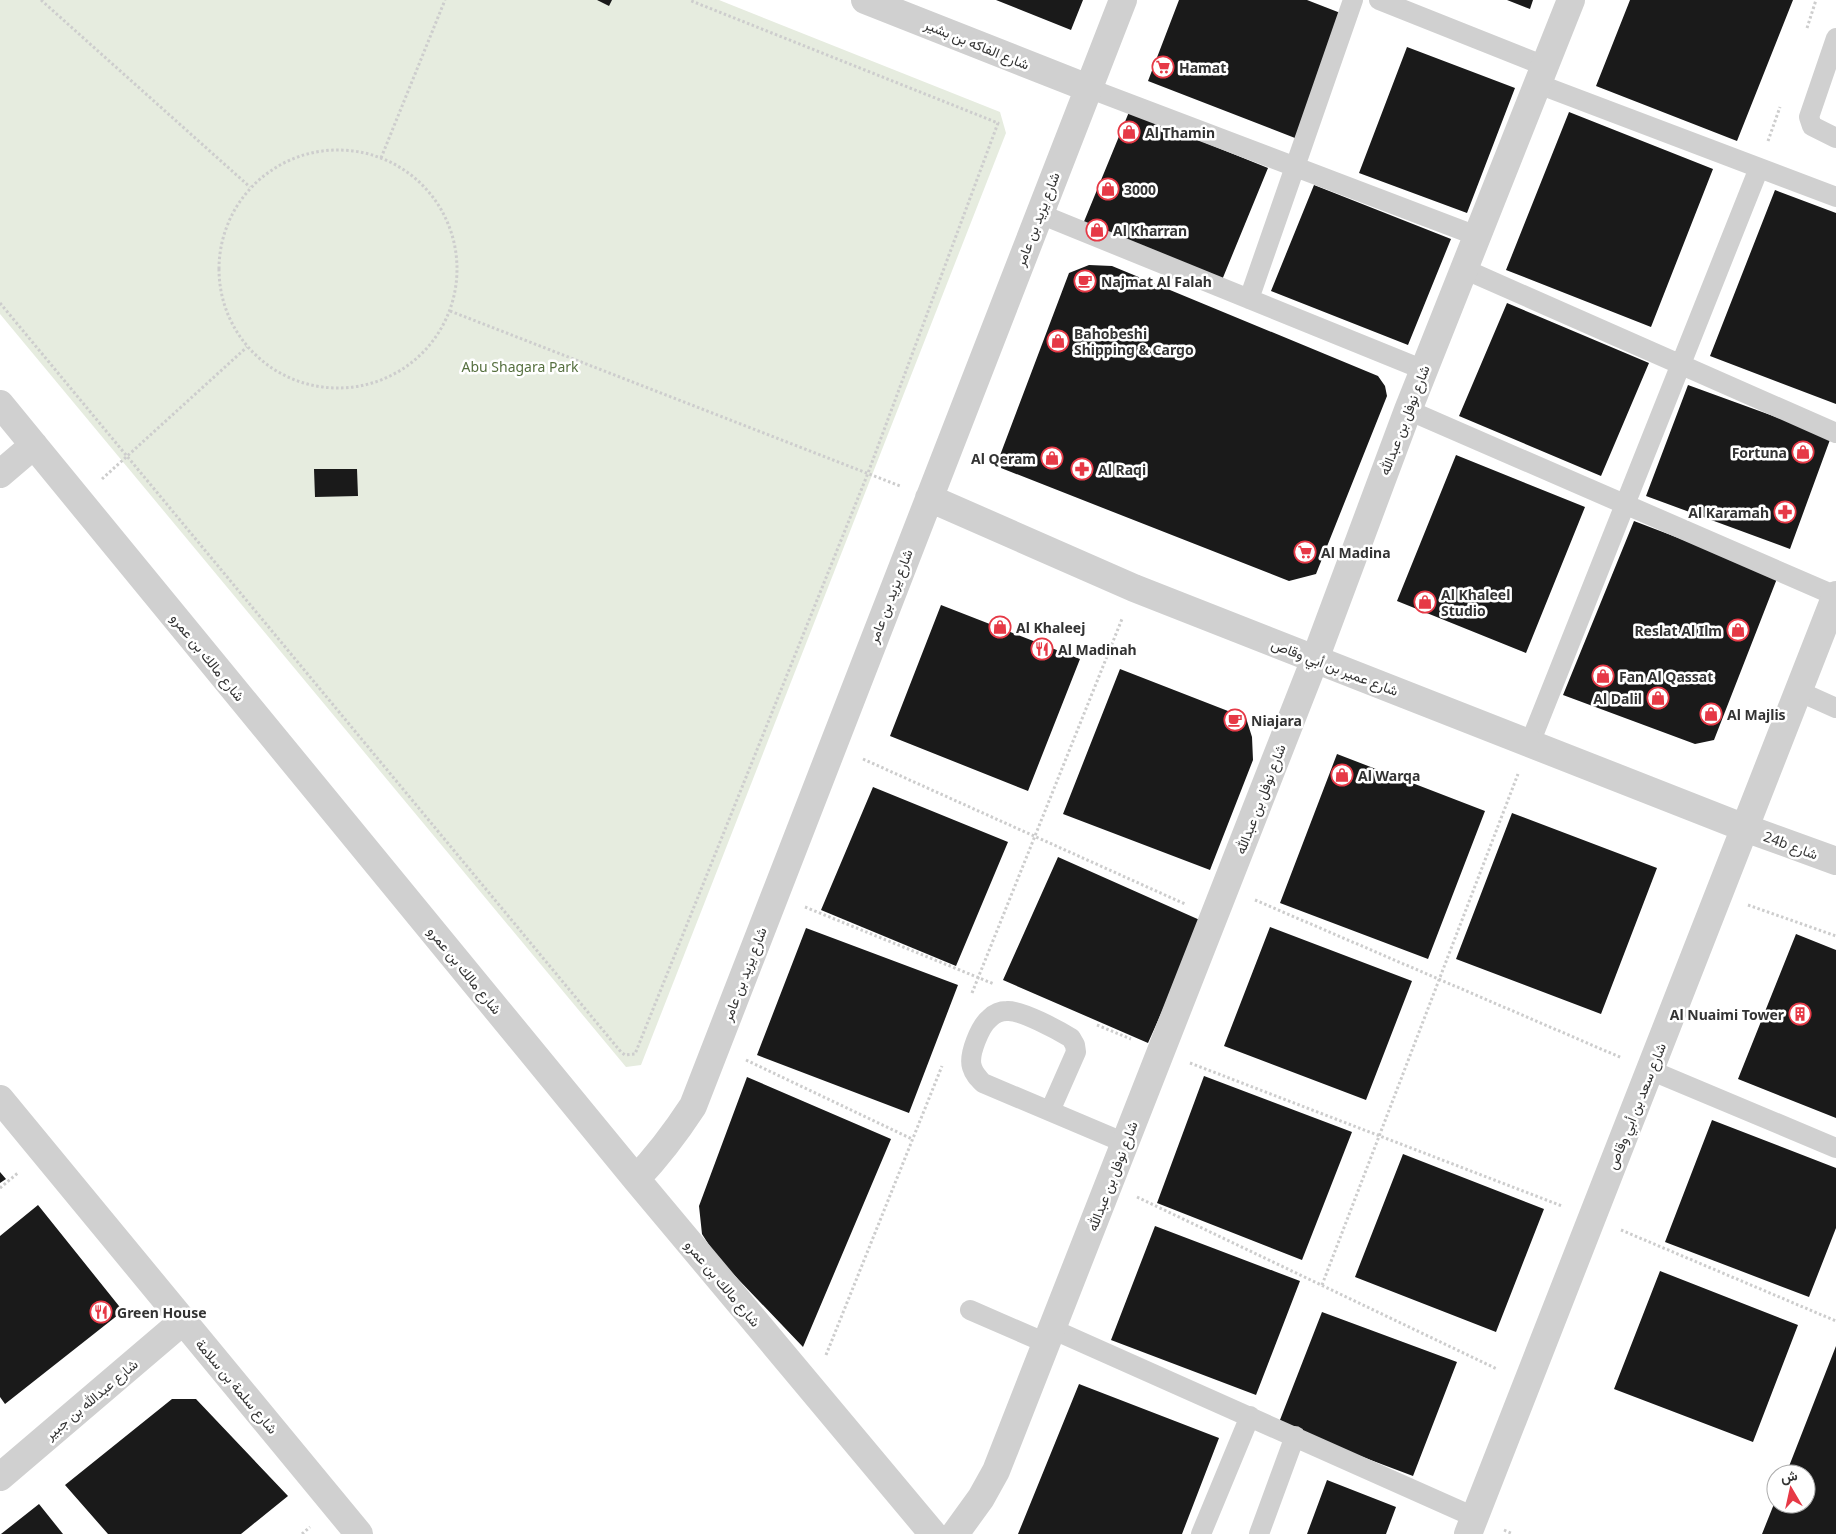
<svg xmlns="http://www.w3.org/2000/svg" width="1836" height="1534" font-family="'Noto Sans',Vazirmatn,sans-serif">
<rect width="100%" height="100%" fill="#fff"/>
<!-- green -->
<path fill="#e6ecdf" d="M0,0H719L1000,112L1006,133L641,1065L626,1067L0,314Z"/>
<!-- building -->
<path fill="#1a1a1a" d="M597,0H612L609,6Z
M996,0H1083L1071,30Z
M1179,0H1307L1343,14L1295,138L1148,81Z
M1507,0H1533L1530,9Z
M1630,0H1793L1737,141L1596,86Z
M1407,47L1515,88L1467,213L1359,173Z
M1129,112L1268,168L1222,280L1083,224Z
M1569,112L1713,169L1651,327L1506,270Z
M1314,185L1451,239L1408,345L1271,291Z
M1775,190L1836,213V404L1710,356Z
M1089,265L1112,266L1378,376L1385,386L1387,396L1316,574L1289,581L996,466L1069,273Z
M1507,303L1649,363L1601,476L1459,416Z
M1688,385L1831,437L1790,549L1646,496Z
M1456,455L1585,507L1526,653L1397,601Z
M314,469H357L358,496L315,497Z
M1634,521L1778,576L1714,740L1695,744L1563,695Z
M941,605L1080,659L1028,791L890,736Z
M1120,669L1246,718L1252,737L1253,760L1210,870L1063,814Z
M1337,754L1485,811L1428,959L1280,903Z
M873,787L1008,842L956,966L821,910Z
M1512,813L1657,868L1601,1014L1456,959Z
M1058,857L1202,921L1148,1043L1003,980Z
M1270,927L1412,981L1366,1100L1224,1046Z
M806,928L958,985L909,1113L757,1055Z
M1796,934L1836,950V1118L1738,1079Z
M1204,1076L1352,1132L1302,1260L1157,1203Z
M747,1077L891,1139L803,1347L716,1256L702,1234L699,1206Z
M1712,1120L1836,1168V1228L1809,1297L1665,1242Z
M1403,1154L1544,1209L1496,1332L1355,1277Z
M0,1172L6,1179L0,1183Z
M38,1205L123,1311L5,1404L0,1397V1236Z
M1155,1226L1300,1281L1256,1395L1111,1340Z
M1660,1271L1798,1325L1753,1442L1614,1389Z
M1322,1312L1457,1362L1413,1476L1278,1425Z
M1836,1346V1534H1762L1776,1499V1504H1806V1474H1786Z
M1079,1384L1219,1438L1182,1534H1018Z
M172,1399H196L288,1496L241,1534H108L65,1485Z
M1327,1480L1396,1507L1386,1534H1307Z
M39,1504L63,1534H1Z"/>
<g fill="none" stroke-linecap="round" stroke-linejoin="round">
<!-- path -->
<path stroke="#cdcdcd" stroke-width="3" stroke-dasharray="2.5 2.5" stroke-linecap="butt" d="M41,0L250,187
M1807,28L1816,0
M1768,141L1780,107
M219 269a119 119 0 1 1 238 0a119 119 0 1 1-238 0Z
M381,158L445,0
M0,303L621,1052L625,1055L635,1054L868,473L998,123L689,0
M450,311L900,486
M102,479L247,347
M863,759L1185,904
M1255,900L1622,1058
M1748,905L1836,936
M805,907L994,984
M972,993L1122,619
M1097,1025L1131,1039
M746,1060L912,1139
M1190,1063L1562,1206
M0,1188L19,1172
M1137,1197L1497,1369
M1621,1230L1836,1321
M1322,1285L1518,774
M826,1355L942,1066
M1504,1530L1513,1534
M302,1534L310,1527"/>
<!-- lane -->
<path stroke="#d0d0d0" stroke-width="20" d="M1379,0L1545,66
M1836,38L1809,117L1812,126L1836,138
M1538,84L1836,197
M1088,88L1477,236
M1040,214L1424,370
M1464,269L1836,433
M1249,299L1353,0
M1408,410L1836,596
M1798,691L1836,708
M1530,743L1759,168
M1650,1070L1836,1148
M1050,1111L1076,1052L1075,1045L1071,1038C1058,1030 1021,1010 1007,1011C1001,1011 995,1013 990,1018C980,1026 968,1055 972,1067C974,1074 978,1078 983,1083L1125,1143
M970,1310L1046,1343
M1052,1329L1474,1517
M1201,1534L1250,1416
M1259,1534L1295,1436"/>
<!-- street -->
<path stroke="#d0d0d0" stroke-width="28" d="M865,0L1088,88
M0,404L636,1179L933,1534
M0,474L34,445
M929,498L1134,588L1745,828L1836,861
M0,1099L359,1534
M636,1179C658,1156 676,1132 693,1106L1123,0
M0,1477L183,1321
M955,1534L981,1498L996,1471L1315,659L1408,410L1571,0
M1468,1534L1836,595"/>
</g>
<!-- icons -->
<defs>
<g id="supermarket-ring" transform="scale(1.125)"><circle r="9.5" fill="#fff" stroke="#e63946" stroke-width="1.5"/><path d="M-6-5.5h2.5l.6 2H6L4.5 2H-2.5L-4.4-4H-6ZM-1.5 3.2a1.3 1.3 0 1 0 .1 0ZM3 3.2a1.3 1.3 0 1 0 .1 0Z" fill="#e63946"/></g>
<g id="shop-ring" transform="scale(1.125)"><circle r="9.5" fill="#fff" stroke="#e63946" stroke-width="1.5"/><path d="M-5-2.5h2.3a2.7 3.5 0 0 1 5.4 0H5L5.5 6h-11ZM-1.5-2.5h3a1.5 2.3 0 0 0-3 0Z" fill="#e63946"/></g>
<g id="cafe-ring" transform="scale(1.125)"><circle r="9.5" fill="#fff" stroke="#e63946" stroke-width="1.5"/><path d="M-5.5-4.5H6V0H3Q3 3.5 0 3.5H-2.5Q-5.5 3.5-5.5 0ZM3-3.2v2h1.7v-2ZM-6 4.5H4V6H-6Z" fill="#e63946"/></g>
<g id="pharmacy-ring" transform="scale(1.125)"><circle r="9.5" fill="#fff" stroke="#e63946" stroke-width="1.5"/><path d="M-2-6h4v4h4v4h-4v4h-4v-4h-4v-4h4Z" fill="#e63946"/></g>
<g id="restaurant-ring" transform="scale(1.125)"><circle r="9.5" fill="#fff" stroke="#e63946" stroke-width="1.5"/><path d="M-5-6h1v4h1v-4h1v4h1v-4h1v5L-1.5 .5V6h-2V.5L-5-1ZM5-6V6H3V1.5H1.5Q1.5-4 5-6Z" fill="#e63946"/></g>
<g id="building-ring" transform="scale(1.125)"><circle r="9.5" fill="#fff" stroke="#e63946" stroke-width="1.5"/><path d="M-4-6H4V6H1V3H-1V6H-4ZM-2.5-4.3h1.7v1.8h-1.7ZM.8-4.3h1.7v1.8H.8ZM-2.5-1h1.7V.8h-1.7ZM.8-1h1.7V.8H.8Z" fill="#e63946"/></g>
</defs>
<g fill-rule="evenodd">
<use href="#supermarket-ring" x="1163" y="67"/>
<use href="#shop-ring" x="1129" y="132"/>
<use href="#shop-ring" x="1108" y="189"/>
<use href="#shop-ring" x="1097" y="230"/>
<use href="#cafe-ring" x="1085" y="281"/>
<use href="#shop-ring" x="1058" y="341"/>
<use href="#shop-ring" x="1803" y="452"/>
<use href="#shop-ring" x="1052" y="458"/>
<use href="#pharmacy-ring" x="1082" y="469"/>
<use href="#pharmacy-ring" x="1785" y="512"/>
<use href="#supermarket-ring" x="1305" y="552"/>
<use href="#shop-ring" x="1425" y="602"/>
<use href="#shop-ring" x="1000" y="627"/>
<use href="#shop-ring" x="1738" y="630"/>
<use href="#restaurant-ring" x="1042" y="649"/>
<use href="#shop-ring" x="1603" y="676"/>
<use href="#shop-ring" x="1658" y="698"/>
<use href="#shop-ring" x="1711" y="714"/>
<use href="#cafe-ring" x="1235" y="720"/>
<use href="#shop-ring" x="1342" y="775"/>
<use href="#building-ring" x="1800" y="1014"/>
<use href="#restaurant-ring" x="101" y="1312"/>
</g>
<g text-anchor="middle" dominant-baseline="central" stroke-width="5" stroke-linejoin="round" paint-order="stroke">
<!-- street labels -->
<g font-size="14" fill="#333" stroke="#fff">
<text transform="translate(977 44) rotate(22)">شارع الفاكه بن بشير</text>
<text transform="translate(1037 219) rotate(-69)">شارع يزيد بن عامر</text>
<text transform="translate(1404 420) rotate(-69)">شارع نوفل بن عبدالله</text>
<text transform="translate(890 596) rotate(-69)">شارع يزيد بن عامر</text>
<text transform="translate(208 657) rotate(51)">شارع مالك بن عمرو</text>
<text transform="translate(1335 667) rotate(21)">شارع عمير بن أبي وقاص</text>
<text transform="translate(1260 799) rotate(-69)">شارع نوفل بن عبدالله</text>
<text transform="translate(1791 845) rotate(20)">24b شارع</text>
<text transform="translate(465 970) rotate(51)">شارع مالك بن عمرو</text>
<text transform="translate(744 974) rotate(-69)">شارع يزيد بن عامر</text>
<text transform="translate(1636 1106) rotate(-68)">شارع سعد بن أبي وقاص</text>
<text transform="translate(1112 1176) rotate(-69)">شارع نوفل بن عبدالله</text>
<text transform="translate(723 1283) rotate(50)">شارع مالك بن عمرو</text>
<text transform="translate(237 1386) rotate(50)">شارع سلمة بن سلامة</text>
<text transform="translate(91 1399) rotate(-40)">شارع عبدالله بن جبير</text>
</g>
<!-- poi labels -->
<g font-size="14" font-weight="bold" fill="#333" stroke="#fff" text-anchor="start">
<text x="1179" y="67">Hamat</text>
<text x="1145" y="132">Al Thamin</text>
<text x="1124" y="189">3000</text>
<text x="1113" y="230">Al Kharran</text>
<text x="1101" y="281">Najmat Al Falah</text>
<text x="1074" y="333">Bahobeshi<tspan x="1074" dy="16">Shipping &amp; Cargo</tspan></text>
<text x="1787" y="452" text-anchor="end">Fortuna</text>
<text x="1036" y="458" text-anchor="end">Al Qeram</text>
<text x="1098" y="469">Al Raqi</text>
<text x="1769" y="512" text-anchor="end">Al Karamah</text>
<text x="1321" y="552">Al Madina</text>
<text x="1441" y="594">Al Khaleel<tspan x="1441" dy="16">Studio</tspan></text>
<text x="1016" y="627">Al Khaleej</text>
<text x="1722" y="630" text-anchor="end">Reslat Al Ilm</text>
<text x="1058" y="649">Al Madinah</text>
<text x="1619" y="676">Fan Al Qassat</text>
<text x="1642" y="698" text-anchor="end">Al Dalil</text>
<text x="1727" y="714">Al Majlis</text>
<text x="1251" y="720">Niajara</text>
<text x="1358" y="775">Al Warqa</text>
<text x="1784" y="1014" text-anchor="end">Al Nuaimi Tower</text>
<text x="117" y="1312">Green House</text>
</g>
<!-- park labels -->
<g font-size="14" fill="#56703f" stroke="#fff">
<text x="520" y="366">Abu Shagara Park</text>
</g>
</g>
<!-- north arrow -->
<g transform="translate(1791 1489) rotate(351)"><circle r="24" fill="#ffffff" stroke="#adadad"/>
<path d="M0-4L9 19L0 12L-9 19Z" fill="#e63946"/>
<text y="-8" font-size="14" font-weight="bold" text-anchor="middle" fill="#333333">ش</text>
</g>
</svg>
